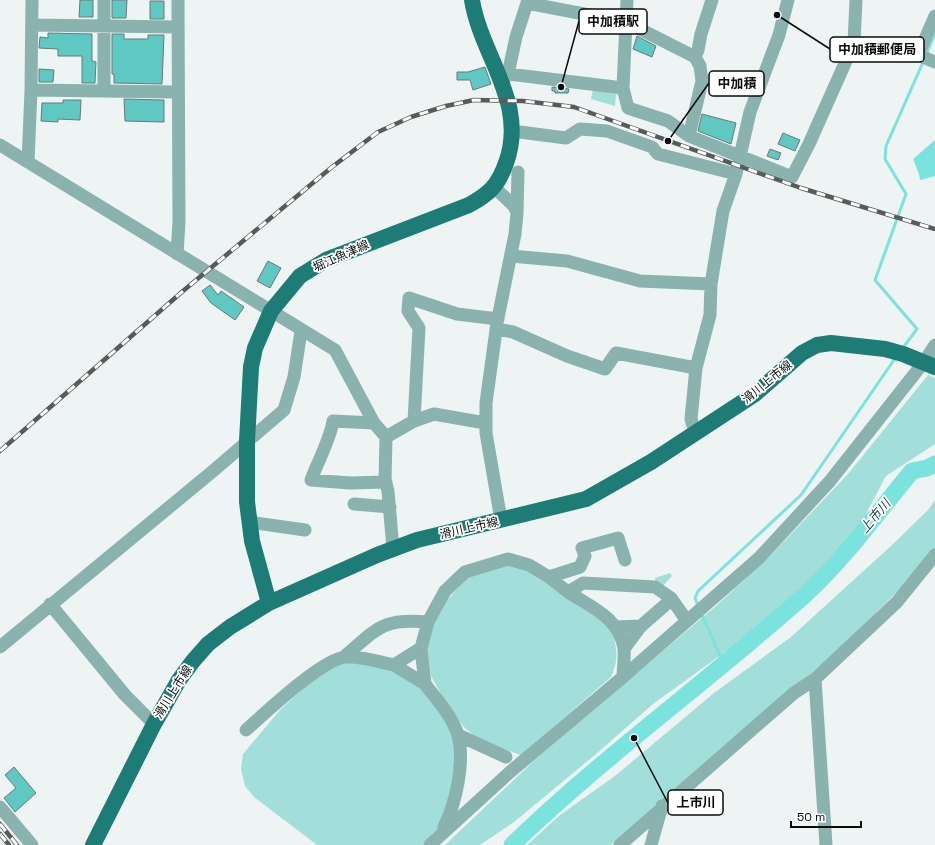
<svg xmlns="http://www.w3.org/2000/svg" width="935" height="845" font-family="'Space Grotesk','Noto Sans JP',sans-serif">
<rect width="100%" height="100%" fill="#eef4f3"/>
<!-- green -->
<path fill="#a2deda" d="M593,89L616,94L615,106L591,99Z
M928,375L935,378V444L886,476L868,510L844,562L769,617L736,644L653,704L596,754L514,822L480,845H445L538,757L716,606L772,554L848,474Z
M935,500V548L909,580L835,653L611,845H527L560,815L615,776L714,693L791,637L892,545L928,510Z
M512,564L539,577L612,628C616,647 620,658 611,677L521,755L478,740L463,726L446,703L431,676L427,643L436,613L467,577Z
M670,573L672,576L662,587L656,583L655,578Z
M355,661L395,670L421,686L453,733L455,767L450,803L436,833L424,845H317L254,797L245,786L241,769L243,754L280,710L318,675L337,663Z"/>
<!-- water -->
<path fill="#7be3dd" d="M935,140V176L920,180L919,174L913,159Z"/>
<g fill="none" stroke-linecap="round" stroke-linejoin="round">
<!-- stream -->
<path stroke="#7be3dd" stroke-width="3" d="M926,55L935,33
M902,349L917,329L875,280L906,194L885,159L886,146L924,60
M698,606L695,598L698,591L801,495L896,357
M701,613L724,664"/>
<!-- river -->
<path stroke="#7be3dd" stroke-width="17" d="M512,845C605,755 710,680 806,594C846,557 878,512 912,471L927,468L935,464"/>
</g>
<!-- building -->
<path fill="#5fc8c2" stroke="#717676" d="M80,0H93V17H79Z
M112,0H127L126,18H112Z
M150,1H164V19H150Z
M48,33L92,34V61L96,62L95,83H82V56H58V49L39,48L40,37L48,38Z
M112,34H124V39H148V35H164L162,84L114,83V74H112Z
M637,36L656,46L652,57L633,49Z
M485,67L491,84L473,90L470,80H457V72H468Z
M39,69L54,70L53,82H39Z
M552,87L569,89L568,93H555V91H552Z
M124,99L164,100V122L125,121Z
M63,100H81L80,120L58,119V122L41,121L42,103H63Z
M702,114L736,123L731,144L698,131Z
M783,133L800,140L795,151L778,144Z
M770,149L781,153L778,160L767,156Z
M268,261L281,268L270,288L257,281Z
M210,285L218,295L221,291L244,307L235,320L211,303L202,291Z
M14,767L36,793L15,812L4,798L16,788L5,775Z"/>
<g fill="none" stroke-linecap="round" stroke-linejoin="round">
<!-- minor -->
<path stroke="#8ab2af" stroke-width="13" d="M627,0L623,88L628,108L668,121L689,136L792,177L809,144L854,43L856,0
M32,25L177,27
M854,43L918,55L935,62
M918,55L935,16
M508,74L623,88
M502,82L508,74L516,37L527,3L626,22L695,57
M31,90L177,92
M104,91V0
M512,131L566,138L580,129L607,131L652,147L658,154L736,174
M689,136L702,81L700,66L695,57L698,50L701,34L712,0
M0,145L335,350L374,423L386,437L385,480L388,491L393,549
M28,162L31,90L32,0
M494,187L514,206L517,213L515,234L497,323L486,403V433L501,520
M517,213L518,172
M177,254L179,222L178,0
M511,256L567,261L640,281L711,284
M496,329L513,332L567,356L605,369L616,353L696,368
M414,421L419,328L408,311L409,298L457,314L498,319
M374,423L333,421C330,440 318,461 311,480L350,483L386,482
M695,432L691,419L696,368L710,315L711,284L723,211L736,174L750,112L779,35L788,0
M386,437L414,421L434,414L485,423
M354,504L390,507
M249,522L305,530
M568,592L549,577L580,567L585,556L582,548L618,538L625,560
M50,604L125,695L154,724
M641,626L672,599
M615,627L641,626L624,649
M0,647L213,471L284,410L294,377L301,331
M421,648L425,684L394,665L421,648L428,622L435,609L445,591L465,572L508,559L529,565L549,577
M345,656C378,628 382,618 428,622
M623,677C623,668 625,658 624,649C620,618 591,607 568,592L583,583L655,587L671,598L687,621
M815,679L826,845
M425,684C437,700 452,716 458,735C465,762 456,803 444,827
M246,730C265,713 323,658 346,657C362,656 379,662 394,665
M458,735L506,757
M0,807L32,845
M430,845L510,772L623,677L759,558L830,481L924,362L935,345
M620,845L794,693L815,679L897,602L935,555
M651,845L662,806"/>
<!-- major -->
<path stroke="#1e7c77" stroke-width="16" d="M269,603L252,541L247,502V441L251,367L255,348L271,311L300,276L326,260L469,205C489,194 498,186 506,163C528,103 481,56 472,0
M93,845L154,724L179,680L193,661L208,644L230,627L269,603L377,555L417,540L586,499L651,462L755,394L802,353L817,345L831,343L885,349L903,354L935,367"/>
<!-- rail casing -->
<g stroke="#585b5b" stroke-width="4.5">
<path id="rail" d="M0,451L183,291L332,167L378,132L411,117L446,106L474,100L523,101L574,107L801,188L935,229
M0,824L17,845
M0,834L9,845"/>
</g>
<!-- rail -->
<use href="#rail" stroke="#fff" stroke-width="3" stroke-dasharray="9" stroke-linecap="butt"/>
</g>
<g text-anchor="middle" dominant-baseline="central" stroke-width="3.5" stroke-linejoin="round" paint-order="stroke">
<!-- street labels -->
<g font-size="12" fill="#0a0c0c" stroke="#fff">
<text transform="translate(341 256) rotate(-24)">堀江魚津線</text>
<text transform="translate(767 382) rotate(-39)">滑川上市線</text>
<text transform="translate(469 528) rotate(-13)">滑川上市線</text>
<text transform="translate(173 692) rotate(-58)">滑川上市線</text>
</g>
<!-- water labels -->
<g font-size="13" font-style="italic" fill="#1c4b49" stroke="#fff">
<text transform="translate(875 516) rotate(-50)">上市川</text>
</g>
</g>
<!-- callouts -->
<path fill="none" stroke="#0a0c0c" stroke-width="1.5" d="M561 87L579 21M777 15L830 49M668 141L709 83M634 738L668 803"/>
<g fill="#0a0c0c" stroke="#fff" stroke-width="1.5">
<circle cx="561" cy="87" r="4"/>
<circle cx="777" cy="15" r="4"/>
<circle cx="668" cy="141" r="4"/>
<circle cx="634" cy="738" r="4"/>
</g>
<g fill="#fff" stroke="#0a0c0c" stroke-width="1.5">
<rect x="579" y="9" width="68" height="25" rx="4"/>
<rect x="830" y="37" width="94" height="25" rx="4"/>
<rect x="709" y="71" width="55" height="25" rx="4"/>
<rect x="668" y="790" width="55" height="25" rx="4"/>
</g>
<g font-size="13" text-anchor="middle" font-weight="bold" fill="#0a0c0c">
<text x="613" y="26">中加積駅</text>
<text x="877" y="54">中加積郵便局</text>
<text x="737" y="88">中加積</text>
<text x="696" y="807">上市川</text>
</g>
<!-- scale -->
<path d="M791 821v6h70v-6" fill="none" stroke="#0a0c0c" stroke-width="2"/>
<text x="797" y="821" font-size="12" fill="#0a0c0c" stroke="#ffffff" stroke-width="3" paint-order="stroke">50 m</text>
</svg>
